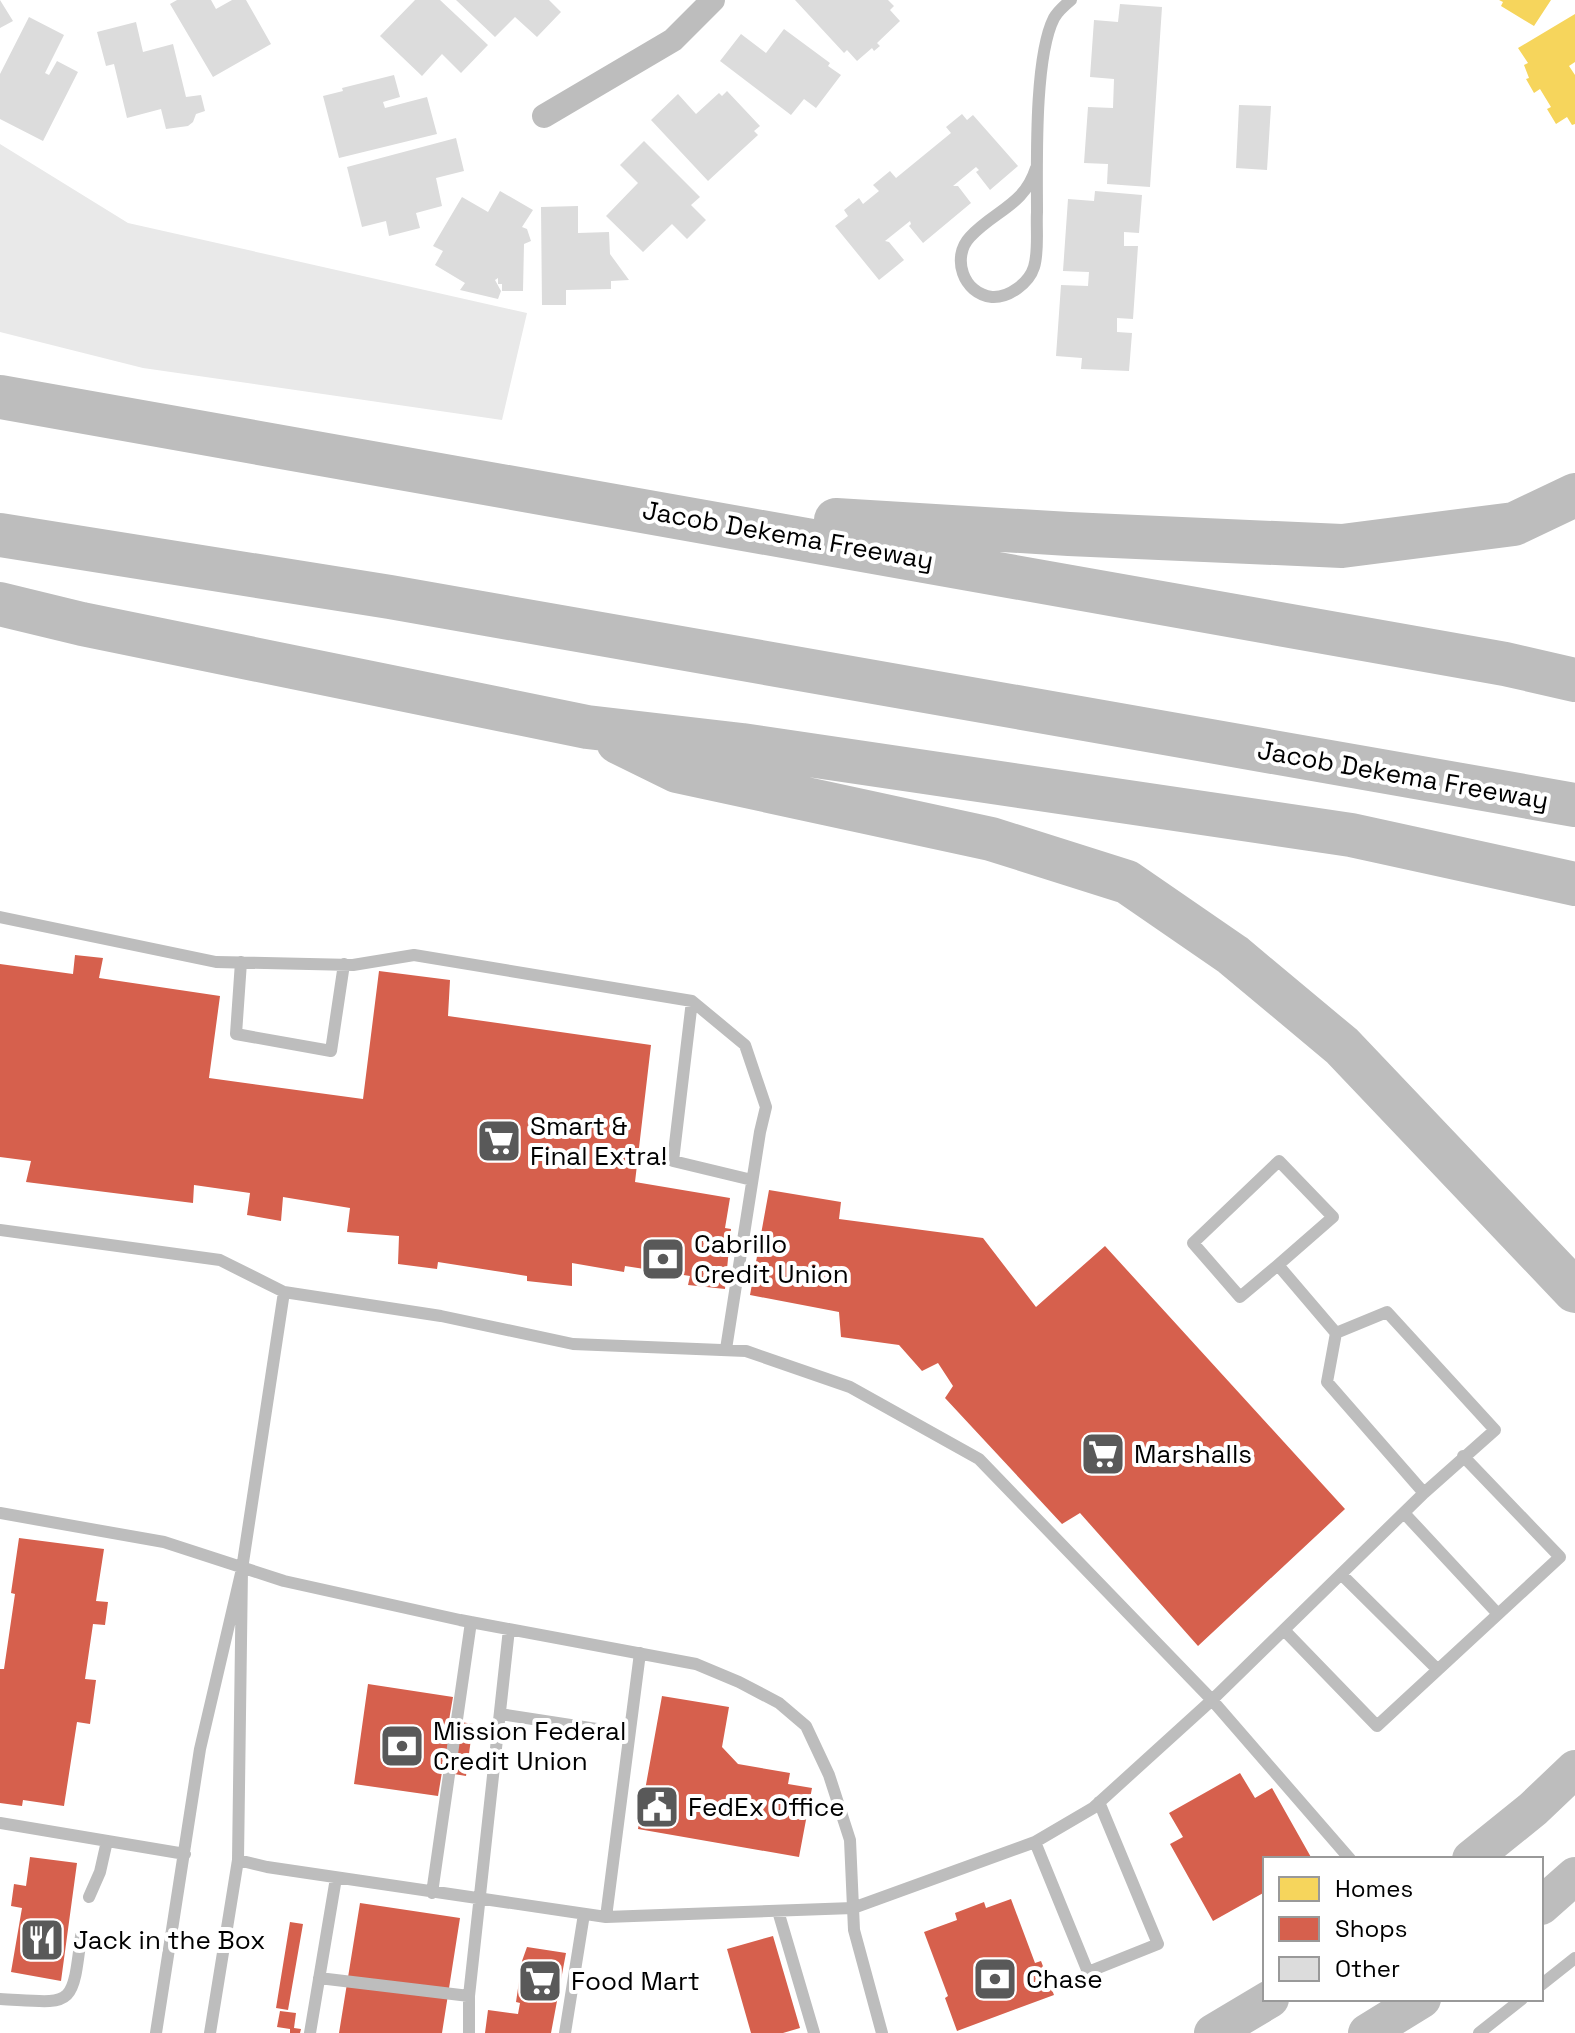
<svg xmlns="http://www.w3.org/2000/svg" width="1575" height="2033" font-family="'Space Grotesk',sans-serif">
<rect width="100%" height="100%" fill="#fff"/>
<!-- green -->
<path fill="#e9e9e9" d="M0,144L128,223L527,313L502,420L143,368L0,332Z"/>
<!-- homes -->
<path fill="#f6d55c" d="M1499,0H1551L1534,26L1501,6L1503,2Z
M1575,14V62L1569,66L1575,75V124L1572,125L1567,117L1556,124L1547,109L1551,107L1540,89L1534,93L1526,79L1529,78L1524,65L1528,63L1518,48Z"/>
<!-- shops -->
<path fill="#d6604d" d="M75,955L103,958L99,978L220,996L209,1078L363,1099L379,971L450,980L448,1016L651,1045L635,1182L730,1198L725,1228L731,1229L725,1289L688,1285L690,1276L625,1266L624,1272L572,1263V1286L527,1281V1276L438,1262L437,1269L398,1264L399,1236L347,1232L350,1208L283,1197L281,1221L247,1215L250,1193L194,1185L193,1203L26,1182L31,1161L0,1157V964L73,974Z
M769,1190L841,1202L839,1219L983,1238L1036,1307L1105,1246L1345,1509L1198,1646L1080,1513L1062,1524L945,1398L953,1386L938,1363L922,1371L899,1345L841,1337L839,1312L750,1295Z
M19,1538L104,1549L96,1601L108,1602L105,1625L93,1624L85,1679L96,1680L90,1724L77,1722L64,1806L23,1800L22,1806L0,1803V1669H4L15,1594L11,1593Z
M368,1684L453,1697L449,1720L473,1724L466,1776L442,1772L438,1796L354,1784Z
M662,1696L729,1707L722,1747L738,1764L790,1773L788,1784L812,1788L799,1857L638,1829Z
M1240,1773L1255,1798L1272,1788L1312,1859H1265V1892L1213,1921L1170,1844L1183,1837L1169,1813Z
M30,1857L77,1863L61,1981L11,1972L22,1908L11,1906L14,1884L26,1886Z
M1011,1899L1035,1963L1041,1961L1054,1995L957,2031L945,1998L948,1996L924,1932L957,1920L955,1913L984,1902L986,1908Z
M360,1903L460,1918L442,2033H339Z
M290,1922L303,1924L288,2010L276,2008Z
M773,1936L800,2028L783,2033H751L727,1949Z
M527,1947L566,1953L551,2033H485L488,2010L518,2014L520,2003L516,2002L522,1961Z
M280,2011L296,2013L294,2028L301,2029L300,2033H290V2029L277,2027Z"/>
<!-- building -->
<path fill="#dcdcdc" d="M0,0L13,21L0,28Z
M177,0H211L216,9L232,0H246L271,44L213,77L170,4Z
M415,0H440L488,45L461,73L442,54L422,76L380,36Z
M456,0H549L561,12L537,37L515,17L495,37Z
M795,0H888L894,6L890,10L900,21L877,43L880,46L874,51L872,48L857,61L847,50L844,53Z
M1120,4L1162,7L1150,187L1107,184L1108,164L1084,163L1088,107L1113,108L1114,79L1090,77L1094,20L1118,22Z
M29,17L64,35L45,73L49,75L57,61L78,72L43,141L0,119V74Z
M136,22L143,52L173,44L186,97L201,95L205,111L196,114L193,122L188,126L166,129L161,109L127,118L114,64L106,66L97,32Z
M784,29L830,63L828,66L841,75L816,108L804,99L791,115L720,61L741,34L766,53Z
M394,75L400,97L383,102L385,108L427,97L437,134L339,158L323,96L343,91L342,88Z
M727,91L760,126L754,131L758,135L708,181L651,120L678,94L696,114L719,93L722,96Z
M1239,105L1271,106L1267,170L1236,168Z
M962,114L967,120L973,115L1018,166L990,190L976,172L979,170L976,167L953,186H958L971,203L923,243L909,226L911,224L910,221L885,241L889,242L904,260L879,280L835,226L848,216L844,210L859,198L863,204L879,191L873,185L890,171L896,178L951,133L946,127Z
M456,138L464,171L436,178L442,206L416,213L420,228L389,236L386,221L362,227L347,167Z
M644,141L700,197L691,205L706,220L687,239L672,224L643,252L606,216L638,183L620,165Z
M500,191L533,210L522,227L527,229L531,241L524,244L523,291H502V284H498V278L495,280L501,291L498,299L460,290L465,283L435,265L443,251L433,246L462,197L488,212Z
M1095,191L1142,195L1139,233L1124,232V246H1138L1133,319L1117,318V332L1132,333L1129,371L1081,369L1082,358L1056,356L1061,285L1088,286L1089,272L1063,271L1068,199L1094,201Z
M578,206V233L609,232L610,254L629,280L611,281V289L566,290V305H542L541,207Z"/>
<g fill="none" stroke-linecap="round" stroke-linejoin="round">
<!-- lane -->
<path stroke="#bdbdbd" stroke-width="12" d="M1036,168C1024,206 995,210 970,237C951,257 963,294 992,297C1009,298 1029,283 1034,267C1039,251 1036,229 1037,212C1037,165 1034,57 1054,18C1058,11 1065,5 1071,0
M0,917L216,962L353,965L414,955L692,1001L745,1045L766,1107L760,1132L726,1349
M241,962L236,1034L331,1051L344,964
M692,1001L673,1161L752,1180
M0,1230L220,1260L284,1292
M1278,1265L1333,1217L1279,1161L1193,1243L1240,1297L1278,1265L1336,1333
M0,1513L164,1542L284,1581L460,1620L696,1664L739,1682L779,1703L806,1726L829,1775L850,1840L854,1930L882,2033
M1404,1513L1498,1614
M242,1569L284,1292L441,1316L573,1344L746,1351L850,1387L979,1459L1212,1700L1350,1859
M1341,1574L1437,1669
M1284,1630L1377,1726L1560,1557L1463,1456
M500,1714L629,1734
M0,1823L185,1854
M1035,1842L1088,1972L1158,1944L1099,1802
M238,1860L267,1867L606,1917L853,1908L1035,1842L1093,1808L1212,1700L1424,1493L1495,1430L1387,1312L1336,1333L1327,1382L1424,1493
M432,1893L471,1622
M89,1897L100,1872L107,1841
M778,1911L814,2033
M606,1917L640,1653
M319,1978L469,1996
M1541,1985L1575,1958
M0,1999C73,2003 72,2010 81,1936
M156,2033L200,1749L242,1569L238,1860L210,2033
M310,2033L336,1878
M469,2033V1996L509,1629
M565,2033L584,1914
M1479,2033L1522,1999"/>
<!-- street -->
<path stroke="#bdbdbd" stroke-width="24" d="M544,116L673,40L713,0"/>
<!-- primary -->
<path stroke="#bdbdbd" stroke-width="38" d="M1471,1859L1533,1809L1575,1769
M1541,1906L1575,1876
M1213,2033L1270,1999
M1367,2033L1422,1999"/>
<!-- highway -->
<path stroke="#bdbdbd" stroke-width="44" d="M0,397L1505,664L1575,680
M836,520L1069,534L1342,546L1514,524L1575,495
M0,535L390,597L1575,805
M0,604L82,624L587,727L742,745L1351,835L1575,884
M618,742L677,771L991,839L1127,882L1233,955L1342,1046L1575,1291"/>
</g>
<!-- icons -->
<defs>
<g id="supermarket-square" transform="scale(2.3)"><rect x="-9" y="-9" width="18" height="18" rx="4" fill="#595959" stroke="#fff"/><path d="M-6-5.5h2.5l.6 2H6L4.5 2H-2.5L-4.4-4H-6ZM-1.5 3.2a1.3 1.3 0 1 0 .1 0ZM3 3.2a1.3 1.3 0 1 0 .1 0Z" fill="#fff"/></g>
<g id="bank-square" transform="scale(2.3)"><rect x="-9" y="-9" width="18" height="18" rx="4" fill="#595959" stroke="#fff"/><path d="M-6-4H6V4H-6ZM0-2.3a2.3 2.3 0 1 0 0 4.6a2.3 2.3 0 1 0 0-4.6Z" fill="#fff"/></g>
<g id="civic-square" transform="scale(2.3)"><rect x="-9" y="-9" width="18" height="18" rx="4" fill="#595959" stroke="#fff"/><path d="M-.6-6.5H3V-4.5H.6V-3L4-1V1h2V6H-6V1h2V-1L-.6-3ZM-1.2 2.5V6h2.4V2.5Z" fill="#fff"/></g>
<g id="restaurant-square" transform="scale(2.3)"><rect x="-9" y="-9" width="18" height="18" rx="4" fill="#595959" stroke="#fff"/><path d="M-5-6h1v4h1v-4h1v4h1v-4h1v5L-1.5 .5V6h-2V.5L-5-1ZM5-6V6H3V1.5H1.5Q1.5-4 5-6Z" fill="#fff"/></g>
</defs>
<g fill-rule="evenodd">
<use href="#supermarket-square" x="499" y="1141"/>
<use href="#bank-square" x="663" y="1259"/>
<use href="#supermarket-square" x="1103" y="1454"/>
<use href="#bank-square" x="402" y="1746"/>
<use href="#civic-square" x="657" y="1807"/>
<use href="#restaurant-square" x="42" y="1940"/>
<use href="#bank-square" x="995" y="1979"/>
<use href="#supermarket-square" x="540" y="1981"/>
</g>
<g text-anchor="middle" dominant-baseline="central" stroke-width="8" stroke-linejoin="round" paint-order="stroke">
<!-- street labels -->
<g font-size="26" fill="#000" stroke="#fff">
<text transform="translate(788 535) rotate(10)">Jacob Dekema Freeway</text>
<text transform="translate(1403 775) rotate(10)">Jacob Dekema Freeway</text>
</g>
<!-- poi labels -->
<g font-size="26" fill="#000" stroke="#fff" text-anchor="start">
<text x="530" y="1126">Smart &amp;<tspan x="530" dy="30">Final Extra!</tspan></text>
<text x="694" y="1244">Cabrillo<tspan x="694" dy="30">Credit Union</tspan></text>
<text x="1134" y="1454">Marshalls</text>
<text x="433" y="1731">Mission Federal<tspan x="433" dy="30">Credit Union</tspan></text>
<text x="688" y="1807">FedEx Office</text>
<text x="73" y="1940">Jack in the Box</text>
<text x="1026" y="1979">Chase</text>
<text x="571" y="1981">Food Mart</text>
</g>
</g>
<!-- legend -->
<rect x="1263" y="1857" width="280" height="144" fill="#ffffff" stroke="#999999" stroke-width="2"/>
<rect x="1279" y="1877" width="40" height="24" fill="#f6d55c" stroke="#999999" stroke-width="2"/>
<text x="1335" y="1897" font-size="24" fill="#000000">Homes</text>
<rect x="1279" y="1917" width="40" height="24" fill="#d6604d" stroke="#999999" stroke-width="2"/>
<text x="1335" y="1937" font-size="24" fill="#000000">Shops</text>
<rect x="1279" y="1957" width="40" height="24" fill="#dcdcdc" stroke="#999999" stroke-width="2"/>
<text x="1335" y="1977" font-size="24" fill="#000000">Other</text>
</svg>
